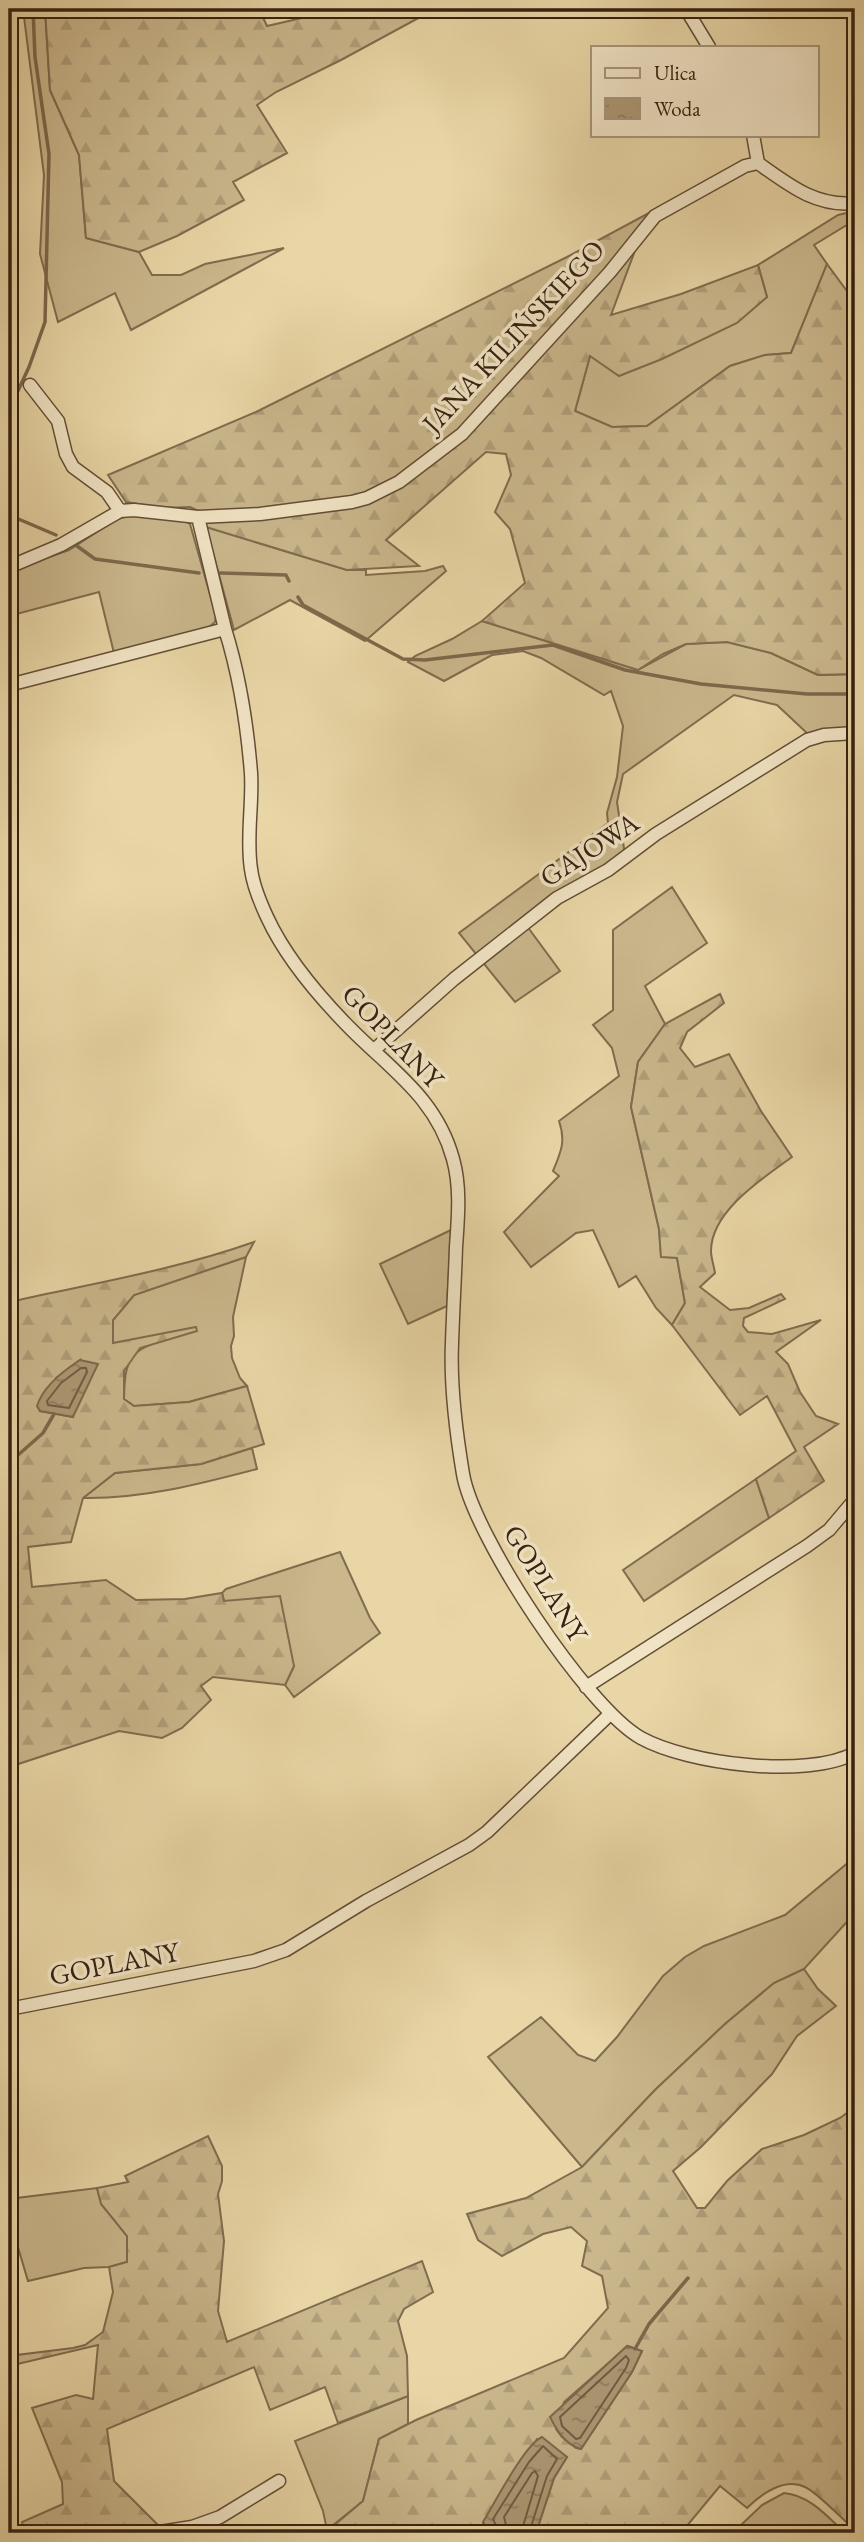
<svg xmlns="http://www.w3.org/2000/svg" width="864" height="2542" font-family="'EB Garamond',serif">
<defs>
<pattern id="forest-firs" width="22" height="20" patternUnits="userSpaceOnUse" patternTransform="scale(1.75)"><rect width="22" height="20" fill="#cab78c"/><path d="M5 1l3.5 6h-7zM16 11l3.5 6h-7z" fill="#ae9d78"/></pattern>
<pattern id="water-ripples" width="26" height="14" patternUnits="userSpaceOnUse" patternTransform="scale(1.75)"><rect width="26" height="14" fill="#ac9873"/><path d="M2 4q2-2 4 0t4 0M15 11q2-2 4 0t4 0" fill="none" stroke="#8d7c5d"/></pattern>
</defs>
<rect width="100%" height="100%" fill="#e9d6a6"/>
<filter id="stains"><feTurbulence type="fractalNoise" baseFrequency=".00286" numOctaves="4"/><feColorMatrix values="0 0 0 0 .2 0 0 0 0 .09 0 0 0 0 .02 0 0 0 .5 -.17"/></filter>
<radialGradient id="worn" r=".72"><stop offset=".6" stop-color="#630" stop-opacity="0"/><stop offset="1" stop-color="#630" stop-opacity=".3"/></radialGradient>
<!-- grass -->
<path fill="#cab78c" stroke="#806c4e" stroke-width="2" d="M23,9H45L50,90L79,155L86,238L139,252L152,275H181L205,264L284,248L131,330L115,293L58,322L40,254L44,175Z
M855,211V220L814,245L827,264L791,353L765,355L730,366L647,426L612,427L575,411L590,356L767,297L758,265L838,215Z
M133,515L181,519L190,524L216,616L215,622L208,628L114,653L99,592L9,616V571L69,550L117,519Z
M206,527L347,570H366V575L425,571L443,566L446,571L365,641L290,600L234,630Z
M482,621L638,670L686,644L727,642L771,653L818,675L855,674V730L809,735L777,705L734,695L623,774L617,802L625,855L524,922L560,971L515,1002L459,933L608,823L607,813L617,777L623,726L611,691L604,695L541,658L523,651L492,655L444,681L408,662L415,656L452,639Z
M672,887L707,943L645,986L665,1024L638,1062L631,1107L659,1229L661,1256L677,1257L685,1303L672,1325L656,1308L636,1276L619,1287L593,1230L576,1233L531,1267L504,1232L559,1176L553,1171C561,1152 566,1141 559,1121L619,1076L612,1048L593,1025L613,1010V930Z
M451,1230L447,1306L408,1324L380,1264Z
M246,1257L233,1317L234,1336L231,1346L232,1358L240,1378L247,1386L189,1402L134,1406L124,1399C125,1360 128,1351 166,1339L113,1344V1320L134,1295Z
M252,1448L257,1469C200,1484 142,1499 83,1498L115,1473L201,1464Z
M756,1479L769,1518L644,1601L623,1570Z
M340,1552L370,1618L380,1633L294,1697L285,1685L294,1666L224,1601L222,1593L226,1589Z
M855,1857V1913L804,1969L774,1983L725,2024L655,2090L582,2167L488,2057L541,2017L578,2055L595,2061L617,2037L663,1976L685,1957L704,1946L785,1915Z
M97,2188L102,2204L127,2236V2262L109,2267L84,2268L28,2281L9,2217V2199Z
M408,2396V2424L379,2439L363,2501L327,2530L323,2511L295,2441Z
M784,2493C809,2495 827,2516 845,2533H750L741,2525L762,2505Z"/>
<!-- forest -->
<path fill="url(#forest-firs)" stroke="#806c4e" stroke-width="2" fill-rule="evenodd" d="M45,9H259L267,26L306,17L322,9H435L341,60L276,92L257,105L287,153L233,182L244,200L177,236L139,252L86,238L79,155L50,90Z
M649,213L611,315L681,294L758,265L767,297L737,323L662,359L619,376L590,356L575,411L612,427L647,426L730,366L765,355L791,353L827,264L855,302V674L818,675L771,653L727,642L686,644L663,654L638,670L482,621L525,583L510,529L495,512L511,475L506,454L486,452L386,540L419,566L347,570L206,527L203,513L190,507L164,508L126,502L108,475L256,412L567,257Z
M720,994L724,1003L687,1032L680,1048L695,1067L729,1054L761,1111L792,1157C763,1178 711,1211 711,1251C711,1258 714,1266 715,1273L700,1287L730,1310L749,1308L781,1294L785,1299L744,1318L743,1326L748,1332L772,1334L821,1320L776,1352L788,1364L800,1392L816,1416L838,1424L804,1447L824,1481L769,1518L756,1479L796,1451L767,1396L740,1415L672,1325L685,1303L677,1258L661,1257L659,1229L631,1107L638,1062L665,1024Z
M254,1242L246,1257L134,1295L113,1320V1343L196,1327L197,1331L140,1348L124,1371V1399L134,1406L189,1402L247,1386L264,1444L201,1464L115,1473L83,1498L71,1542L28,1547L32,1587L106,1580L136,1600L185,1599L222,1593L224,1601L280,1596L294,1666L285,1685L213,1677L201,1686L211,1700L182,1728L162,1738L119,1731L9,1767V1363L13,1358L9,1338V1302C90,1284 175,1270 254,1242ZM80,1360L73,1417L40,1411L56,1378Z
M804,1969L818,1989L836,2006L797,2036L772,2074L701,2147L673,2171L697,2208H705L727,2181L762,2149L804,2135L840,2118L855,2107V2530C844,2521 817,2492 805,2487C785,2477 761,2494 747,2508L720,2486L681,2533H536L554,2478L567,2457L537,2439L483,2522V2525L498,2533H325L363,2501L379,2439L416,2420L564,2358L608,2308L602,2276L582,2266L587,2241L571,2227L543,2234L502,2256L478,2240L467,2214L526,2198L582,2167L655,2090L725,2024L774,1983ZM628,2346L642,2351L632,2372L581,2449L576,2448L562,2437L556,2429L564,2402Z
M208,2136L222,2166V2181L218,2194L224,2241L218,2311L227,2342L422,2261L433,2292L404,2309L398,2321L407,2356L408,2396L338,2423L325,2387L270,2410L254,2367L107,2429L114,2481L160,2527L185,2533H52L24,2530L22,2522L63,2504L62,2482L32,2408L76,2395L93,2399L98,2345L9,2366V2356L73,2348L85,2345L103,2332L113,2292L109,2267L127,2262V2236L101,2204L97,2188L128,2182L125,2176Z"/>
<!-- water -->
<path fill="url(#water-ripples)" stroke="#7c684b" stroke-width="2" d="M80,1360L98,1364L73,1417L40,1411L37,1406C43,1386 63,1371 80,1360Z
M627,2346L642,2351L632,2372L581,2449C565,2444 557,2431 550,2417Z
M542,2437L567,2457L554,2478L536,2533C519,2533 491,2538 483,2522C494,2504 525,2444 542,2437Z"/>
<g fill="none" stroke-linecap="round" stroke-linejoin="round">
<!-- shore -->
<path stroke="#705c42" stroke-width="2" d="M81,1368H86L87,1372L69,1408L48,1405L47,1401L61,1383Z
M626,2356L629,2360L626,2368L580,2438L576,2439L562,2426L560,2417Z
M499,2533L493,2519L529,2462L543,2446L557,2459L547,2476L529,2533
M508,2533L504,2517L532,2473L535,2471L538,2476L521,2533"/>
<!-- stream -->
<path stroke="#7c684b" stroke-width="3.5" d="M9,410L29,367L45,322L49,154L35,57L33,9
M9,515L56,535
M77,546L95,559L199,573
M220,573L286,575L289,581
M298,597L303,605L403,659L425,660L553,645L625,670L701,684L807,694H855
M9,1463L43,1433L54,1414
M635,2349L649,2324L688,2278"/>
<!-- street casing -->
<g stroke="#624e36" stroke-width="15">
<path id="street" d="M686,9L709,47
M753,135L758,163
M30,385L58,421L66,454L73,467L107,492L120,511
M198,517L225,629
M9,567L61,545L120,511L134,510L198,517L260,514L352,502L367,498L399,482L462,434L610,272L655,216L745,166L758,163C789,185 816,207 855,203
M9,685L225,629C240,677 247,723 251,773C253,805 246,837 251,869C253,885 260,902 267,917C284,954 317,994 345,1023C388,1068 436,1096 453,1159C461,1187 458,1219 456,1247C455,1279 453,1311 452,1343C450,1386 456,1432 463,1474C473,1535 587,1708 641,1738C688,1764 807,1779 855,1753
M374,1050L454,979L557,898L608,870L656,834L807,740L824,735L855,733
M586,1687L807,1546L829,1530L851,1504
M9,2009L254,1961L286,1950L366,1901L469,1845L487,1832L609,1715
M25,2533H38
M154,2533L192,2527L220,2517L279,2481"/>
</g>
<!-- street -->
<use href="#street" stroke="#f1e4c5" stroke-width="12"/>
</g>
<g text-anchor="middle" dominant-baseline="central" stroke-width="7" stroke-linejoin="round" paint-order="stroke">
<!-- street labels -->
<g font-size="28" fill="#352110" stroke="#f1e4c5">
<text transform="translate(513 336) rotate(-47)">JANA KILIŃSKIEGO</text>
<text transform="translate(589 849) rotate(-33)">GAJOWA</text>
<text transform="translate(393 1036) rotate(46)">GOPLANY</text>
<text transform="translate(546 1583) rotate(58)">GOPLANY</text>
<text transform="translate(114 1963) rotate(-11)">GOPLANY</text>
</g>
</g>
<!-- margin -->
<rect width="864" height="2542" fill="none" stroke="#e9d6a6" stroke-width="35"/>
<rect x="10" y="10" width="843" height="2521" fill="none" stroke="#352110" stroke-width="3.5"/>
<rect x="18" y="18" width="829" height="2507" fill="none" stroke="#352110" stroke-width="2"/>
<!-- legend -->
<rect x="591" y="46" width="228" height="91" fill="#f1e4c5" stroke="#a6967d" stroke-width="2"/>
<rect x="605" y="68" width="35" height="10" fill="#f1e4c5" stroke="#a6967d" stroke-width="2"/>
<text x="654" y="80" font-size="21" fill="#352110">Ulica</text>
<rect x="605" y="98" width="35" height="21" fill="url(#water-ripples)" stroke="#a6967d" stroke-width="2"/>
<text x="654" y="116" font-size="21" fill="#352110">Woda</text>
<rect width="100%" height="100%" filter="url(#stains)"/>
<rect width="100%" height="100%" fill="url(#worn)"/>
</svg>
